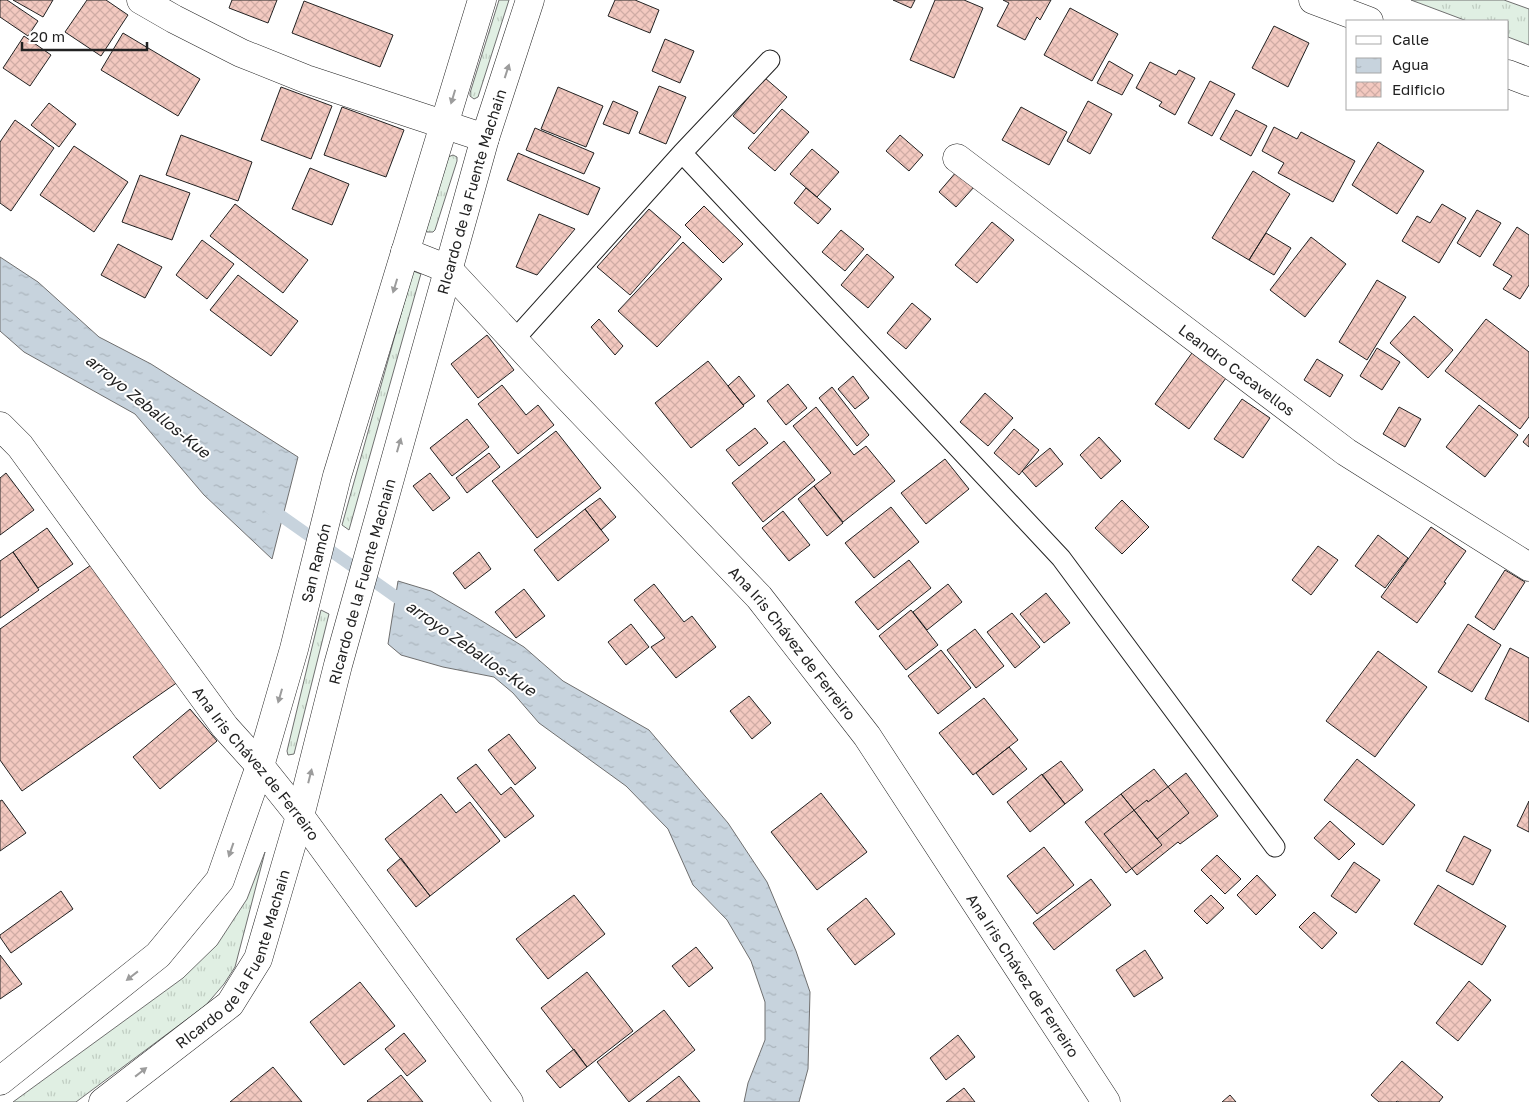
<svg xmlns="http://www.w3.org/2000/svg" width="1529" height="1102" font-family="'Golos Text',sans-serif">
<defs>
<pattern id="grass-tufts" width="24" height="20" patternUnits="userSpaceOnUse" patternTransform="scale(1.25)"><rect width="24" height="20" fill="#e0efe3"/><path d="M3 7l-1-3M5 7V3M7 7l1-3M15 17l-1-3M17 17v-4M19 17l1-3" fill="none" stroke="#c0cdc2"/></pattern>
<pattern id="water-ripples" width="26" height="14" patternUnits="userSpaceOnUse" patternTransform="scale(1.25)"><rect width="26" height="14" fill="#c7d3dd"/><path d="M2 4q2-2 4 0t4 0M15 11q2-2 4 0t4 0" fill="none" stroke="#abb5bd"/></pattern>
<pattern id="building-cross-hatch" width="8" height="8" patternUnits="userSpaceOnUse" patternTransform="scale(1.25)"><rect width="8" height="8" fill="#f3c9c0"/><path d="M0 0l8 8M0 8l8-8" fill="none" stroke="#d0aca5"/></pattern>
</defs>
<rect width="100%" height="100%" fill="#fff"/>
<!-- grass -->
<path fill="url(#grass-tufts)" stroke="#6f6f6f" d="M499,0H509L478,97L474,99L470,96V93Z
M1411,0H1504L1529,9V45L1508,37V21H1467Z
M453,155L457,157V161L435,230L433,232H427L426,229L448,157Z
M413,271L421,274L420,277L349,530L342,525Z
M321,610L329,614L294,754L288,755L287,751Z
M265,852L235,967L224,984L206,1005L76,1102H13L183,978L217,945L247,899Z"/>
<!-- water -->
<path fill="url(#water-ripples)" stroke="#6f6f6f" d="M0,257L38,282L99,337L151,364L298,457L272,559L204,495L135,414L24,352L0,331Z
M398,581L431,591L474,616L524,647L563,681L649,730L728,823L767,882L796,951L810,992L808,1069L799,1102H744L748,1083L765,1040V1002L751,961L727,920L693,885L668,829L626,786L539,723L513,693L494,677L443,667L401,655L388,644Z"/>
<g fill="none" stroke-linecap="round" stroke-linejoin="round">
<!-- stream -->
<path stroke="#c7d3dd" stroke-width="12" d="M270,508L409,606"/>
</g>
<!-- building -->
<path fill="url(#building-cross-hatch)" stroke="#222" d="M0,0H7L38,21L28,36L0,17Z
M13,0H53L43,17Z
M87,0H106L128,15L101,56L65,32Z
M232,0H277L268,23L229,8Z
M615,0H635L659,10L650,33L608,16Z
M893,0H915L911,8Z
M935,0H964L983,8L954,78L910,60Z
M1003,0H1051L1040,20L1037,17L1025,40L997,26L1009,3Z
M304,1L393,35L380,67L292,33Z
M1070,8L1118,34L1092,81L1044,55Z
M1274,26L1309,43L1288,87L1252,68Z
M123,33L200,79L178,116L101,70Z
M24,36L51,55L30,86L3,68Z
M665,39L694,51L680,83L652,71Z
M1109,61L1133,75L1122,95L1097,83Z
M1150,62L1176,75L1179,70L1195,78L1175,115L1159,106L1162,102L1136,88Z
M765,78L787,97L754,134L733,116Z
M1210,81L1235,94L1212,136L1188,123Z
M659,86L686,97L666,144L639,133Z
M281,87L332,106L311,159L261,140Z
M558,87L603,106L586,147L541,129Z
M613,101L638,112L629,134L603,124Z
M1088,101L1112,114L1090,154L1067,141Z
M49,103L76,124L59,147L31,125Z
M342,107L404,130L386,177L324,155Z
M1021,107L1067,132L1049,165L1002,140Z
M782,109L809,132L775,171L748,148Z
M1236,110L1267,126L1251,156L1220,139Z
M15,120L54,148L11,211L0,203V142Z
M1274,127L1297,139L1301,132L1355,161L1333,202L1278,173L1284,163L1262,151Z
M535,128L594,153L584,174L526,150Z
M181,135L252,162L238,201L166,175Z
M900,135L923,155L909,171L886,151Z
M1378,142L1424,171L1397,214L1352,185Z
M74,146L128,182L94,232L40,195Z
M812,149L839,172L817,197L790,174Z
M518,153L600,188L588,215L507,180Z
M310,168L349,184L332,225L292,209Z
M957,171L975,186L956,207L939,192Z
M1253,171L1290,194L1249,260L1212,238Z
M140,175L190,193L172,240L122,222Z
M806,188L831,209L818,224L794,203Z
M235,204L308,260L283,293L210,236Z
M1442,204L1466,218L1439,263L1402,241L1417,216L1430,223Z
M704,206L743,244L723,263L685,225Z
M649,209L681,237L630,295L597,267Z
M1477,210L1501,223L1480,257L1457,243Z
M539,214L575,229L537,275L516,267Z
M992,222L1014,240L977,283L955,265Z
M1517,227L1529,235V285L1520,299L1503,289L1512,276L1493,265Z
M841,230L864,249L845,271L822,252Z
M1266,233L1291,248L1274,275L1249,260Z
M1311,237L1346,264L1305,317L1270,290Z
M202,240L234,264L207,299L176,275Z
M683,242L722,279L657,347L618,311Z
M118,244L162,267L145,298L101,275Z
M867,254L894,277L868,308L841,285Z
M238,275L298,321L271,356L210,310Z
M1377,280L1406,297L1367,360L1339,342Z
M912,303L931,319L906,349L887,333Z
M1414,316L1453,350L1428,378L1390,343Z
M599,319L623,346L615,355L591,327Z
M1486,319L1529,352V417L1520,429L1445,371Z
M487,335L514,370L478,398L451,364Z
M1377,348L1400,362L1382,390L1360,376Z
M1192,353L1226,378L1189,429L1155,404Z
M1317,359L1343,375L1330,397L1304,380Z
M708,361L744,406L691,448L655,403Z
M739,376L755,396L743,405L728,386Z
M853,376L869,398L855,409L838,389Z
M788,384L807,408L786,425L767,401Z
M502,385L526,415L538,405L554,425L518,454L478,404Z
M832,387L869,435L857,446L819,398Z
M985,393L1013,418L988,446L960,422Z
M1242,399L1270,418L1243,458L1214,439Z
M1479,405L1518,435L1485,477L1446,447Z
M816,407L854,455L866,446L895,481L843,522L814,486L831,473L793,426Z
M1399,407L1421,419L1405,447L1383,434Z
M467,419L489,447L452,476L430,448Z
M755,428L768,443L739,466L726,450Z
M1014,429L1039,450L1019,475L994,453Z
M556,431L601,488L537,538L492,481Z
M1529,434V447L1523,442Z
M1099,437L1121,461L1101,479L1080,455Z
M784,441L815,480L763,522L732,483Z
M1050,448L1063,464L1036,487L1022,471Z
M489,453L500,467L467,493L456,478Z
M945,459L969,489L926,524L901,493Z
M6,473L34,510L0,535V478Z
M430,473L450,498L433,511L413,486Z
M814,486L843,523L827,536L798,499Z
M600,498L616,517L601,530L585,509Z
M1122,500L1149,527L1122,554L1095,528Z
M891,507L919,542L874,578L845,543Z
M585,509L609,540L558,581L534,550Z
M783,511L810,545L789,561L762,528Z
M1431,527L1466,551L1444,582L1446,583L1417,623L1381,597Z
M47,528L73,564L38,588L13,552Z
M1378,535L1408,558L1385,588L1355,566Z
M1318,546L1338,560L1311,595L1292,580Z
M13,552L39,590L0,618V561Z
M479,552L491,569L465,589L453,573Z
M101,558L185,677L22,791L0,760V629Z
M909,560L931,588L878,630L855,602Z
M1505,570L1525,582L1494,630L1475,617Z
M654,584L684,622L692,616L716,647L676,678L651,647L665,638L634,600Z
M948,584L962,602L927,630L913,612Z
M524,589L545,616L516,638L495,612Z
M1046,593L1070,623L1044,643L1020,614Z
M911,610L938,645L906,670L879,636Z
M1012,613L1040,647L1015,668L987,632Z
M631,624L649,647L626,665L608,642Z
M1468,624L1501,645L1472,692L1438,672Z
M975,629L1004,666L976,688L947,650Z
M1510,648L1529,658V722L1485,699Z
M941,650L971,688L938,714L908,676Z
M1378,651L1427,687L1375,757L1326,721Z
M749,696L771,723L752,739L730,711Z
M984,698L1018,740L973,775L939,733Z
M190,709L217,741L160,789L133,757Z
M509,734L536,768L515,785L488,750Z
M1009,747L1027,769L993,795L976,773Z
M1357,759L1415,805L1383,845L1324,800Z
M1061,761L1083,790L1065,804L1042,775Z
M476,764L501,795L511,787L534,816L505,838L457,778Z
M1154,769L1189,813L1157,839L1121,794Z
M1186,773L1218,816L1180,844L1178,842L1137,875L1104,834L1147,800L1148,802Z
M1042,774L1065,804L1030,832L1007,802Z
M821,793L867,852L817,890L771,832Z
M441,794L456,813L470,802L500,841L430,896L385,839Z
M1121,794L1162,845L1126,873L1085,822Z
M2,800L26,833L0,851V801Z
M1529,801V832L1517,826Z
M1330,821L1355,844L1339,860L1314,838Z
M1464,836L1491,850L1473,885L1446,871Z
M1044,847L1074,885L1037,914L1007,876Z
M1217,855L1241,879L1225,894L1201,870Z
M401,858L430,896L416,907L387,870Z
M1354,862L1380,880L1356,913L1331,896Z
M1257,875L1276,895L1256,915L1237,895Z
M1091,879L1111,905L1054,950L1033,923Z
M1438,885L1506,926L1482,965L1414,924Z
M61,891L73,909L11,953L0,937V935Z
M574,895L605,934L548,979L516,939Z
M1211,895L1224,908L1207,924L1194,911Z
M866,898L895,934L855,965L827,929Z
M1314,912L1337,933L1322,949L1299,927Z
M696,947L713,968L689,987L672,966Z
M1145,950L1163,978L1134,997L1116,970Z
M0,955L22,984L0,999Z
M587,972L633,1031L587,1067L541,1008Z
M1469,981L1491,1000L1458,1041L1436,1023Z
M360,982L395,1026L344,1065L310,1022Z
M664,1010L695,1050L629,1102L597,1062Z
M404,1033L426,1061L407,1076L385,1049Z
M958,1035L975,1057L946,1080L930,1058Z
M574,1049L587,1067L560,1088L546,1071Z
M1402,1061L1443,1097L1439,1102H1399L1397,1101L1396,1102H1379L1371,1095Z
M273,1067L302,1102H230Z
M401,1075L423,1102H368L367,1101Z
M679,1076L700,1102H646L655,1095Z
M964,1088L975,1102H946Z
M1230,1095L1236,1102H1222Z"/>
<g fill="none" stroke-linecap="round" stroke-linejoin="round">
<!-- service casing -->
<g stroke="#222" stroke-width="21">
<path id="service" d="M682,153L1061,558L1275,847
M514,340L682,153L770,60"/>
</g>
<!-- minor casing -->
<g stroke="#222" stroke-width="29">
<g id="minor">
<path d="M141,0L174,19L241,53L306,79L485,138"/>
<path id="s1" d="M957,158L1346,452L1529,567"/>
<path id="s2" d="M405,252L448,269L554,383L759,597L867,736L1106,1102"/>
<path id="s3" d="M0,426L20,446L225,727L260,766L300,816L509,1102"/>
</g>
</g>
<!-- tertiary casing -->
<g stroke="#222" stroke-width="29">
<g id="tertiary">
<path d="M1313,0L1369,21"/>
<path d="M1508,74L1529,82"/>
<path id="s4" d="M0,1081L158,955L220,880L260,766L294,649L337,476L482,0"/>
<path id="s5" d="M103,1102L230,1004L258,959L300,816L338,665L485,138L530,0"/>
</g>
</g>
<!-- service -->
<use href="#service" stroke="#fff" stroke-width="19"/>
<!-- minor -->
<use href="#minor" stroke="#fff" stroke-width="28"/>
<!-- tertiary -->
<use href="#tertiary" stroke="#fff" stroke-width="28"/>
</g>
<!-- one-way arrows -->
<defs><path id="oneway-solid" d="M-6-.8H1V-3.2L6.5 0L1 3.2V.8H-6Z" transform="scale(1.25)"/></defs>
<g fill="#9c9c9c">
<use href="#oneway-solid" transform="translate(507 71) rotate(-72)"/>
<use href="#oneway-solid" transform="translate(453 97) rotate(107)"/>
<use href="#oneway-solid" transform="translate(395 286) rotate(107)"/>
<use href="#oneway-solid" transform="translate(399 445) rotate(-74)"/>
<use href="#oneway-solid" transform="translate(280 696) rotate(106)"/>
<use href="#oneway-solid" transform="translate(310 776) rotate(-76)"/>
<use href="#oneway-solid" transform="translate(231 850) rotate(109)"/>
<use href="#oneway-solid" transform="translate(132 976) rotate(142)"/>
<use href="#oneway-solid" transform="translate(141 1072) rotate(-38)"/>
</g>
<g text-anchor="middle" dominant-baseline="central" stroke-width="4" stroke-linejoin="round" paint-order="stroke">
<!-- street labels -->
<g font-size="15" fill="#222" stroke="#fff">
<text stroke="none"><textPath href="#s5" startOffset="1010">RIcardo de la Fuente Machain</textPath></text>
<text stroke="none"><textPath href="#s1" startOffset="351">Leandro Cacavellos</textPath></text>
<text stroke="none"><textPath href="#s4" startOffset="631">San Ramón</textPath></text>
<text stroke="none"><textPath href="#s5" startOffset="605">RIcardo de la Fuente Machain</textPath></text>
<text stroke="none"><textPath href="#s2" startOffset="555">Ana Iris Chávez de Ferreiro</textPath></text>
<text stroke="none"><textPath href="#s3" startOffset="424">Ana Iris Chávez de Ferreiro</textPath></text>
<text stroke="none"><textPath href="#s5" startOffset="200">RIcardo de la Fuente Machain</textPath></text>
<text stroke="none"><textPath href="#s2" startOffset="960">Ana Iris Chávez de Ferreiro</textPath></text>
</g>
<!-- water labels -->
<g font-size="16" font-style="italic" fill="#222" stroke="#fff">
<text transform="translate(148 406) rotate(39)">arroyo Zeballos-Kue</text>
<text transform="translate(471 648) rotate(35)">arroyo Zeballos-Kue</text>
</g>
</g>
<!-- legend -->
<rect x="1346" y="20" width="162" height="90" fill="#ffffff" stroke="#a7a7a7"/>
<rect x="1356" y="36" width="25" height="8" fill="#ffffff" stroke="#a7a7a7"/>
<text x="1392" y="45" font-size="15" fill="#222222">Calle</text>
<rect x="1356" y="58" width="25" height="15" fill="url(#water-ripples)" stroke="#a7a7a7"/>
<text x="1392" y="70" font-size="15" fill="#222222">Agua</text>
<rect x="1356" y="82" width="25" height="15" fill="url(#building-cross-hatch)" stroke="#a7a7a7"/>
<text x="1392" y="95" font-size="15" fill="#222222">Edificio</text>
<!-- scale -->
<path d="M22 42v8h125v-8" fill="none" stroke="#222222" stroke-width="2.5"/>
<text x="30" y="42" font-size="15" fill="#222222" stroke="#ffffff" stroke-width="4" paint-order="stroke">20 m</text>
</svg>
